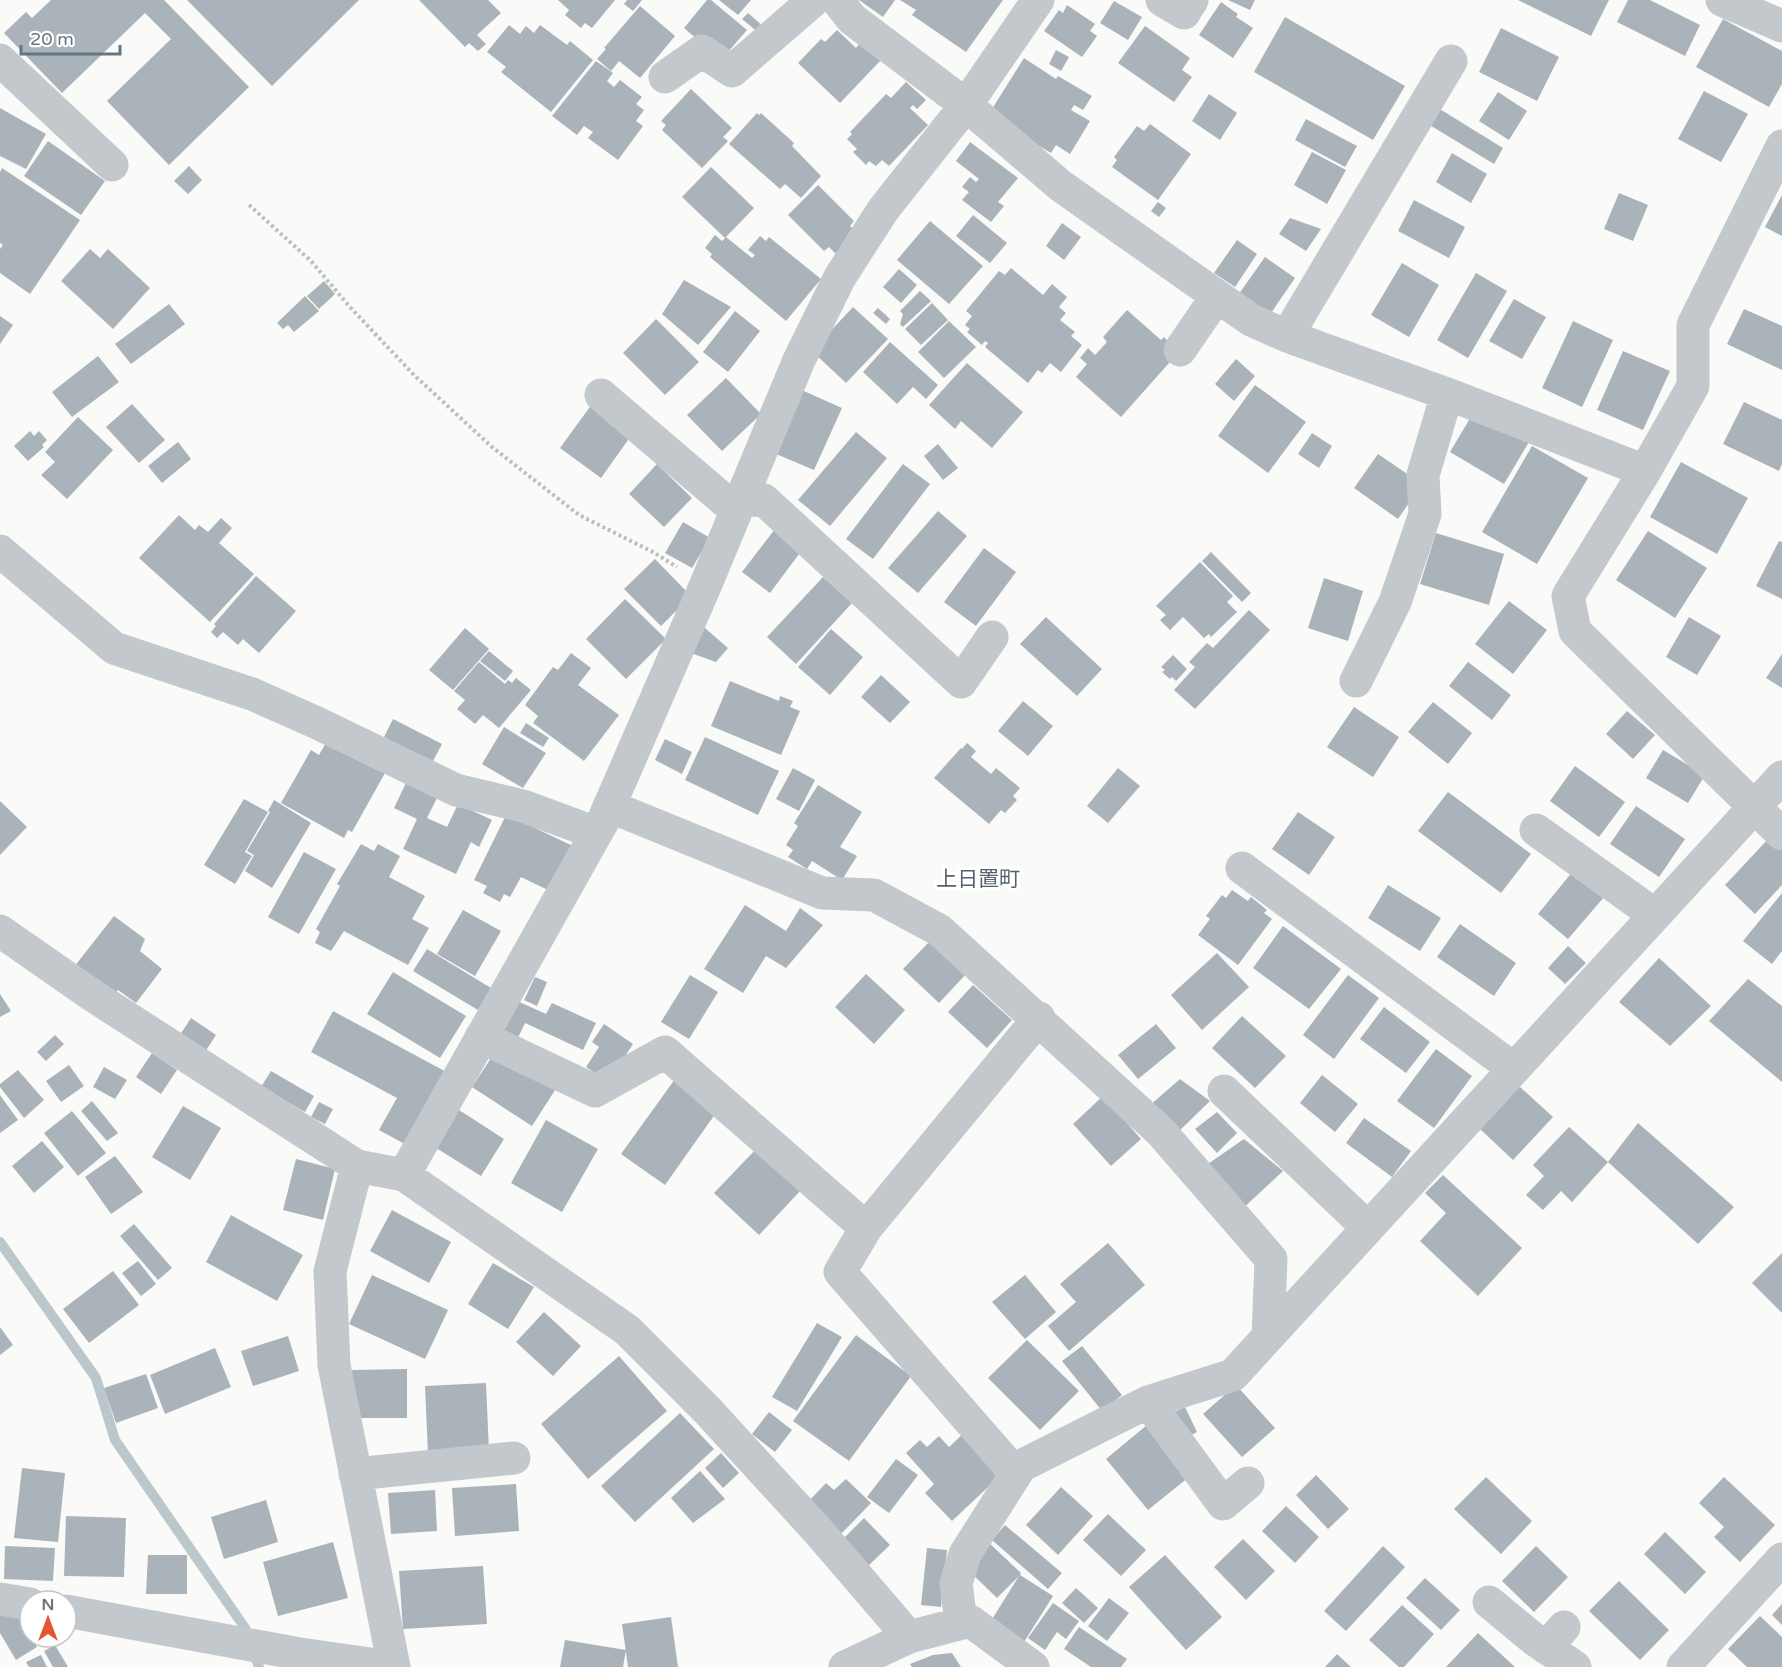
<svg xmlns="http://www.w3.org/2000/svg" width="1782" height="1667" font-family="'Varela Round','Noto Sans JP',sans-serif">
<rect width="100%" height="100%" fill="#fafaf8"/>
<g fill="none" stroke-linecap="round" stroke-linejoin="round">
<!-- stream -->
<path stroke="#bbc7cb" stroke-width="10" d="M0,1242L96,1378L115,1440L245,1628L259,1667"/>
</g>
<!-- building -->
<path fill="#aab3b9" d="M51,0H164L249,87L169,165L107,101L171,39L145,13L62,93L4,33L26,12L32,18Z
M187,0H359L272,86Z
M419,0H488L501,13L477,35L486,44L478,51L469,43L465,47Z
M558,0H615L592,28L585,23L581,28L565,15L569,10Z
M627,0H642L633,11L624,4Z
M707,0H711L747,30L721,60L684,28Z
M719,0H751L738,15Z
M859,0H895L883,17Z
M900,0H1003L966,52L912,15L916,10Z
M1228,0H1255L1250,10Z
M1518,0H1609L1591,36Z
M1628,0H1650L1700,25L1685,56L1617,22Z
M1114,1L1142,17L1128,40L1100,23Z
M1221,2L1238,14L1236,17L1253,28L1233,58L1199,35Z
M1067,5L1095,24L1090,31L1097,36L1082,57L1044,31L1059,10L1063,13Z
M640,6L675,36L640,78L619,61L611,71L597,59L606,49L604,48Z
M748,13L771,33L766,39L742,19Z
M1285,17L1405,86L1373,140L1254,72Z
M1723,19L1782,51V84L1769,107L1696,67Z
M509,25L520,34L526,26L534,33L540,25L567,45L570,41L593,60L551,112L501,72L506,67L487,52Z
M1145,26L1190,58L1182,70L1192,77L1174,102L1118,63Z
M1501,28L1559,57L1537,101L1479,72Z
M837,30L856,48L861,42L881,60L840,103L798,63L821,39L825,42Z
M1056,50L1069,57L1061,71L1049,64Z
M1024,58L1056,79L1058,76L1092,96L1083,110L1074,105L1071,110L1090,121L1070,154L1056,145L1051,153L1002,124L992,109Z
M596,61L613,73L607,81L614,87L620,80L642,97L636,104L644,110L636,121L643,126L618,160L588,138L593,132L584,126L577,135L552,116Z
M906,82L926,100L917,109L913,105L910,108L928,125L889,166L882,160L876,166L869,161L866,165L853,152L857,149L847,139L852,134L850,132L886,94L891,98Z
M691,89L732,128L723,137L728,141L702,168L662,130L666,125L661,121Z
M1704,91L1748,114L1721,162L1678,139Z
M1498,92L1527,111L1509,140L1479,121Z
M1209,94L1237,113L1220,140L1192,121Z
M0,108L46,134L26,169L0,156Z
M1438,108L1503,148L1494,164L1428,124Z
M757,113L759,115L761,113L794,143L792,146L821,176L801,198L785,184L780,189L729,144Z
M1306,119L1357,146L1345,167L1295,140Z
M1150,124L1191,154L1158,200L1112,167L1117,160L1114,157L1137,126L1144,131Z
M48,141L105,181L81,215L24,176Z
M970,142L1018,178L998,202L1004,206L991,222L962,200L969,192L962,187L970,177L976,182L979,179L956,161Z
M1312,152L1346,170L1327,204L1294,185Z
M1452,153L1487,174L1471,203L1436,182Z
M189,166L202,180L188,194L174,181Z
M711,167L754,208L726,237L752,258L755,255L748,250L760,236L766,241L769,237L821,279L786,321L710,257L712,254L705,248L715,235L722,241L725,238L682,197Z
M2,168L80,220L30,294L0,273V249L3,245L0,243V172Z
M818,185L854,221L850,226L861,236L840,258L829,247L824,251L788,215Z
M1619,193L1648,205L1633,241L1604,229Z
M1782,195V236L1765,227Z
M1414,200L1465,227L1449,258L1398,231Z
M1158,202L1166,208L1159,217L1151,211Z
M973,215L1007,243L990,263L956,236Z
M1290,218L1321,229L1306,251L1279,234Z
M930,221L983,266L949,304L897,260Z
M1062,223L1081,237L1064,260L1046,246Z
M1237,240L1257,254L1235,287L1214,273Z
M90,249L100,258L108,249L150,288L113,329L61,281Z
M1265,257L1295,278L1267,319L1236,298Z
M1402,263L1439,285L1409,337L1371,315Z
M1011,268L1043,295L1052,284L1067,297L1059,307L1066,313L1060,320L1075,332L1071,336L1082,345L1061,372L1050,363L1042,373L1038,370L1028,383L985,347L988,343L985,341L982,345L967,332L970,329L965,325L972,316L966,311L999,271L1005,275Z
M899,269L917,285L901,303L883,287Z
M1476,273L1507,291L1468,358L1437,340Z
M684,280L731,307L698,345L662,314Z
M324,281L335,294L319,309L307,296Z
M920,291L931,301L903,327L900,324L903,314L900,311Z
M305,296L319,311L294,332L288,325L283,329L277,323Z
M1514,299L1546,317L1522,359L1489,341Z
M932,303L948,320L921,345L905,329Z
M169,304L185,324L131,364L115,344Z
M853,307L888,339L846,383L812,351Z
M878,308L890,319L886,324L873,313Z
M1744,309L1782,326V370L1727,344Z
M1127,310L1161,340L1164,337L1175,349L1177,354L1121,417L1076,377L1087,364L1080,358L1088,348L1095,355L1107,342L1103,337Z
M735,311L760,331L728,372L703,352Z
M0,316L13,325L0,344Z
M656,319L699,362L665,395L623,353Z
M949,321L976,347L944,378L918,352Z
M1573,321L1613,340L1582,407L1542,388Z
M890,342L938,385L926,399L913,387L897,404L863,372Z
M1623,351L1670,371L1643,430L1597,410Z
M98,356L119,382L72,417L52,392Z
M1236,359L1255,376L1234,401L1215,384Z
M967,363L1023,412L992,448L961,421L955,429L929,405Z
M726,378L761,414L722,451L687,415Z
M1255,385L1306,422L1268,473L1218,436Z
M797,388L842,408L814,470L769,451Z
M1744,402L1782,420V464L1779,471L1723,444Z
M132,404L165,440L139,463L106,427Z
M592,404L633,433L601,478L560,448Z
M1475,410L1529,442L1504,484L1450,452Z
M78,417L113,450L67,499L41,475L55,462L45,452Z
M30,431L34,436L39,431L47,440L42,445L44,447L28,461L14,446Z
M856,432L887,458L830,526L798,500Z
M1312,433L1332,446L1319,468L1298,454Z
M178,442L191,459L162,483L148,466Z
M938,444L958,468L943,480L924,456Z
M1532,446L1588,478L1537,564L1482,532Z
M1378,454L1422,484L1398,519L1354,488Z
M1681,462L1748,498L1717,554L1650,517Z
M657,464L692,498L664,527L629,494Z
M903,464L930,484L873,559L846,539Z
M938,511L967,536L918,593L888,568Z
M179,515L195,530L199,525L208,532L221,518L232,528L219,543L254,574L210,622L139,558Z
M683,522L710,538L692,568L665,553Z
M778,525L805,546L770,593L742,572Z
M1648,531L1707,568L1675,618L1616,580Z
M1436,533L1504,554L1489,605L1420,584Z
M1779,541L1782,542V599L1756,586Z
M984,548L1016,572L976,626L944,602Z
M1211,552L1251,593L1242,602L1202,561Z
M655,559L691,596L661,626L624,589Z
M1200,562L1233,596L1227,602L1237,612L1211,637L1209,634L1204,638L1183,617L1170,630L1160,620L1166,615L1156,606Z
M256,576L296,611L259,653L243,639L238,645L223,632L217,638L211,632L216,626L214,624Z
M823,577L852,603L796,664L767,637Z
M1324,578L1363,591L1348,641L1308,628Z
M625,599L666,639L626,679L586,639Z
M1509,601L1547,630L1513,674L1475,644Z
M1249,610L1270,630L1195,709L1174,690L1195,667L1189,662L1207,643L1213,648Z
M1046,617L1102,669L1077,696L1020,644Z
M1689,617L1721,636L1697,675L1666,657Z
M698,622L728,648L716,662L688,652Z
M465,628L489,649L453,690L429,670Z
M831,629L863,657L830,695L798,667Z
M489,651L513,671L505,681L480,661Z
M571,653L591,668L578,685L619,715L584,761L533,723L538,716L525,705L553,667L558,670Z
M1782,654V688L1766,678Z
M1173,655L1187,669L1176,681L1172,677L1170,679L1162,672L1165,670L1161,667Z
M479,662L505,684L508,680L512,683L516,678L531,690L499,728L483,715L475,724L457,709L465,700L454,691Z
M1468,662L1511,695L1492,720L1449,686Z
M881,675L910,702L890,723L861,697Z
M730,681L779,701L780,696L793,701L790,707L800,711L781,755L711,726Z
M1023,701L1053,726L1028,756L998,731Z
M1433,702L1472,733L1448,764L1408,732Z
M1354,707L1399,737L1373,777L1327,747Z
M1627,711L1655,735L1633,759L1606,734Z
M393,719L442,744L432,763L384,737Z
M526,723L549,738L543,747L520,733Z
M504,727L546,753L523,788L482,764Z
M705,737L779,771L758,815L685,780Z
M665,739L692,752L682,774L655,760Z
M327,741L385,773L352,832L348,830L344,838L281,803L311,750L319,755Z
M967,743L976,751L971,757L991,774L996,768L1020,788L1013,796L1017,800L1005,813L1001,810L989,824L934,778L961,748L962,749Z
M1663,750L1705,775L1688,803L1646,778Z
M1575,766L1625,802L1599,837L1550,801Z
M793,768L815,780L799,811L776,799Z
M1118,768L1140,786L1108,823L1087,806Z
M406,783L437,798L427,818L447,827L458,804L492,820L479,847L471,842L456,874L403,849L417,819L394,808Z
M818,785L862,812L840,847L857,856L842,880L812,861L807,869L788,857L793,850L786,845L798,826L794,823Z
M1448,792L1531,854L1501,893L1418,831Z
M244,799L268,812L245,852L252,856L235,884L204,865Z
M274,800L311,823L272,888L245,871L254,855L247,851L270,812L268,811Z
M0,801L27,827L0,855Z
M1636,806L1685,839L1659,877L1610,844Z
M510,807L535,828L577,848L554,893L521,877L510,897L504,894L500,902L483,893L487,886L474,880Z
M1298,812L1335,837L1309,875L1272,849Z
M1770,837L1782,848V885L1755,914L1725,885Z
M361,844L374,851L378,844L400,856L389,877L425,896L412,919L429,928L408,965L344,931L331,951L315,943L320,932L316,929L340,886L337,884Z
M304,852L336,869L299,934L268,917Z
M1573,871L1604,897L1568,939L1538,914Z
M1388,885L1441,918L1420,951L1368,918Z
M1232,890L1248,901L1251,897L1267,910L1264,913L1272,919L1238,965L1198,935L1210,919L1206,916L1222,895L1226,898Z
M1782,893V951L1772,964L1743,941Z
M745,905L786,931L800,908L823,925L786,968L766,956L743,993L704,969Z
M463,910L501,931L475,976L437,954Z
M114,916L145,939L140,951L162,969L136,1003L118,990L113,997L74,967Z
M1460,924L1516,963L1494,996L1437,957Z
M1283,926L1341,969L1309,1009L1253,968Z
M932,939L968,972L939,1003L903,969Z
M1568,946L1586,963L1565,984L1548,968Z
M427,949L491,988L478,1010L413,971Z
M1217,953L1249,987L1202,1030L1171,995Z
M1659,958L1711,1006L1670,1046L1619,1002Z
M393,972L466,1016L440,1058L367,1014Z
M866,974L905,1010L874,1044L835,1007Z
M690,975L718,992L689,1039L661,1022Z
M1348,975L1379,998L1334,1059L1303,1035Z
M535,977L547,982L537,1006L524,1000Z
M1748,979L1782,1006V1082L1709,1021Z
M973,985L1012,1020L987,1048L948,1012Z
M0,994L11,1011L0,1017Z
M515,1000L546,1014L552,1003L596,1023L583,1050L525,1023L516,1042L499,1034Z
M1384,1007L1430,1042L1406,1073L1360,1039Z
M333,1011L452,1075L412,1148L379,1130L397,1098L311,1052Z
M1242,1016L1286,1056L1255,1088L1212,1048Z
M191,1018L216,1035L203,1055L178,1038Z
M604,1024L633,1044L608,1082L586,1067L599,1047L592,1042Z
M1156,1024L1176,1048L1138,1079L1118,1055Z
M55,1035L64,1044L46,1061L37,1052Z
M497,1049L557,1087L532,1126L472,1087Z
M1436,1049L1472,1076L1434,1128L1397,1101Z
M152,1053L177,1070L161,1094L136,1077Z
M69,1065L84,1086L61,1102L46,1081Z
M104,1067L127,1080L115,1099L93,1087Z
M18,1070L44,1100L24,1118L0,1087V1084Z
M271,1071L314,1096L305,1112L261,1087Z
M1322,1075L1358,1104L1335,1132L1300,1103Z
M675,1079L718,1110L665,1185L621,1154Z
M1180,1079L1210,1101L1173,1137L1141,1113Z
M1519,1086L1553,1117L1513,1160L1479,1128Z
M0,1095L18,1120L0,1133Z
M1103,1096L1141,1139L1111,1166L1073,1124Z
M92,1101L118,1133L107,1141L81,1111Z
M319,1102L333,1109L325,1124L311,1117Z
M183,1106L221,1128L190,1180L152,1157Z
M456,1108L504,1139L481,1176L433,1146Z
M72,1111L106,1153L78,1176L44,1133Z
M1217,1112L1237,1133L1217,1153L1195,1129Z
M1364,1118L1411,1151L1392,1177L1346,1143Z
M546,1120L598,1149L562,1212L511,1183Z
M1638,1123L1734,1207L1698,1244L1608,1162Z
M1569,1127L1608,1162L1572,1202L1561,1191L1543,1210L1526,1195L1544,1176L1533,1165Z
M1244,1139L1283,1171L1238,1213L1202,1168Z
M42,1141L64,1167L34,1193L12,1166Z
M757,1148L801,1190L759,1235L714,1193Z
M115,1156L143,1192L111,1214L85,1177Z
M296,1159L335,1169L323,1220L283,1210Z
M1443,1175L1522,1248L1478,1296L1420,1241L1446,1213L1425,1193Z
M392,1210L451,1242L429,1283L370,1251Z
M231,1215L303,1255L277,1301L206,1262Z
M134,1224L172,1268L158,1280L120,1236Z
M1108,1243L1145,1285L1069,1351L1048,1326L1076,1302L1060,1284Z
M1782,1253V1313L1752,1283Z
M138,1261L156,1284L141,1296L122,1273Z
M493,1263L534,1287L508,1329L468,1304Z
M113,1271L139,1305L89,1343L63,1309Z
M372,1275L448,1310L425,1359L349,1324Z
M1025,1275L1056,1312L1025,1339L992,1302Z
M544,1312L581,1346L553,1376L516,1342Z
M817,1323L842,1337L797,1411L772,1397Z
M0,1327L13,1345L0,1355Z
M856,1335L911,1376L849,1461L793,1421Z
M288,1336L299,1371L253,1386L241,1351Z
M1027,1340L1079,1391L1040,1430L988,1378Z
M1082,1346L1122,1395L1102,1411L1062,1361Z
M215,1348L231,1387L165,1414L150,1375Z
M619,1356L667,1411L588,1479L541,1424Z
M407,1369V1418H352L351,1370Z
M146,1374L158,1408L116,1423L104,1388Z
M486,1383L489,1452L428,1455L425,1386Z
M1236,1385L1275,1428L1242,1457L1203,1414Z
M1185,1407L1197,1432L1184,1439L1172,1413Z
M769,1412L792,1430L775,1452L752,1434Z
M680,1413L714,1449L635,1522L601,1486Z
M1147,1425L1189,1477L1148,1510L1106,1459Z
M964,1433L1003,1473L952,1521L925,1493L934,1484L906,1453L920,1440L927,1447L939,1436L949,1447Z
M721,1453L739,1473L723,1488L705,1468Z
M896,1459L918,1475L889,1513L867,1497Z
M22,1468L65,1473L58,1542L14,1538Z
M700,1471L725,1499L693,1523L671,1498Z
M1316,1475L1349,1509L1328,1529L1296,1495Z
M1486,1477L1532,1521L1501,1554L1454,1509Z
M1724,1477L1775,1525L1740,1562L1714,1537L1724,1527L1699,1503Z
M846,1479L871,1503L841,1534L808,1502L826,1483L834,1490Z
M516,1484L519,1531L455,1536L452,1488Z
M1061,1487L1093,1516L1058,1555L1026,1525Z
M435,1490L437,1531L391,1534L388,1493Z
M266,1500L278,1542L224,1559L211,1517Z
M1286,1506L1319,1537L1295,1563L1262,1531Z
M1108,1514L1146,1550L1121,1576L1083,1540Z
M66,1516L126,1518L124,1577L64,1576Z
M864,1518L890,1545L868,1566L842,1540Z
M1005,1525L1062,1573L1048,1589L992,1540Z
M1665,1532L1706,1572L1685,1594L1644,1554Z
M1243,1539L1275,1571L1246,1600L1214,1567Z
M986,1540L1021,1573L1020,1575L1053,1596L1024,1642L991,1621L1019,1576L997,1598L962,1564Z
M333,1542L348,1598L278,1616L263,1562Z
M5,1546L55,1548L53,1581L4,1579Z
M1383,1546L1405,1567L1346,1631L1324,1611Z
M1536,1546L1568,1577L1534,1612L1502,1581Z
M927,1548L947,1550L941,1607L921,1605Z
M148,1555H187V1594H146Z
M1165,1555L1222,1617L1186,1650L1129,1587Z
M483,1566L487,1624L403,1629L399,1571Z
M1425,1578L1460,1610L1441,1630L1406,1598Z
M1619,1581L1669,1630L1640,1660L1589,1611Z
M1076,1588L1098,1608L1084,1623L1062,1603Z
M1109,1598L1129,1613L1107,1641L1088,1626Z
M11,1603L37,1647L16,1660L0,1633V1610Z
M1053,1603L1079,1621L1066,1639L1057,1632L1045,1650L1028,1638Z
M1782,1604V1625L1772,1615Z
M1402,1605L1434,1634L1404,1667H1399L1369,1640Z
M1760,1616L1782,1637V1667H1747L1728,1649Z
M671,1617L678,1667H628L622,1624Z
M1079,1627L1127,1659L1121,1667H1091L1064,1649Z
M1478,1633L1515,1667H1446Z
M565,1640L626,1650L623,1667H560Z
M55,1645L68,1667H53L44,1651Z
M952,1653L961,1667H912L910,1664L933,1655Z
M1337,1654L1351,1667H1325Z
M41,1655L47,1667H29L26,1662Z"/>
<g fill="none" stroke-linecap="round" stroke-linejoin="round">
<!-- path -->
<path stroke="#bbbfc2" stroke-width="4" stroke-dasharray="3 3" stroke-linecap="butt" d="M249,205L311,261L349,306L414,375L492,447L579,515L653,552L677,567"/>
<!-- minor -->
<path stroke="#c3c8cc" stroke-width="33" d="M837,0L852,19L966,105L1061,186L1251,320L1287,336L1458,398L1645,471
M1162,0L1184,13L1192,0
M0,60L112,165
M665,77L702,51L732,71L814,0
M1782,146L1693,325V386L1645,471L1568,596L1575,631L1782,834
M1287,336L1451,61
M1180,350L1217,296
M601,395L725,501L764,500L961,682L992,637
M0,551L114,648L252,694L315,722L456,790L523,806L596,833
M1356,681L1395,602L1425,514L1423,475L1447,394
M609,806L822,893L874,895L939,930L1160,1131L1271,1259L1268,1337
M1536,830L1655,915
M1242,868L1514,1069
M0,931L92,995L357,1166L404,1175L627,1330L708,1411L818,1531L909,1637
M481,1037L595,1091L665,1052L866,1228L840,1272L1016,1474
M1224,1091L1368,1228
M357,1166L330,1271L334,1365L394,1667
M404,1175L602,823L706,584L799,360L840,277L883,210L966,105L1038,0
M866,1228L1039,1018
M1148,1402L1223,1504L1248,1483
M355,1474L514,1458
M0,1599L30,1604
M1489,1602L1535,1640L1575,1667
M66,1611L300,1654L392,1667
M961,1623L956,1583L965,1554L1021,1466L1148,1402L1233,1375L1782,777
M1546,1648L1564,1627
M845,1667L909,1637L970,1621L1033,1667
M1683,1667L1782,1559"/>
<!-- tertiary -->
<path stroke="#c3c8cc" stroke-width="33" d="M1722,0L1782,26"/>
</g>
<g text-anchor="middle" dominant-baseline="central" stroke-width="6" stroke-linejoin="round" paint-order="stroke">
<!-- quarter labels -->
<g font-size="21" fill="#57646e" stroke="#fff">
<text x="978" y="879">上日置町</text>
</g>
</g>
<!-- north arrow -->
<g transform="translate(48 1619)"><circle r="28" fill="#ffffff" stroke="#c1c8cd" stroke-width="1.5"/>
<path d="M0-4.5L10 22L0 15L-10 22Z" fill="#e4572e"/>
<text y="-9" font-size="16" font-weight="bold" text-anchor="middle" fill="#657683">N</text>
</g>
<!-- scale -->
<path d="M21 45v9h99v-9" fill="none" stroke="#657683" stroke-width="3"/>
<text x="30" y="45" font-size="18" fill="#657683" stroke="#ffffff" stroke-width="4.5" paint-order="stroke">20 m</text>
</svg>
